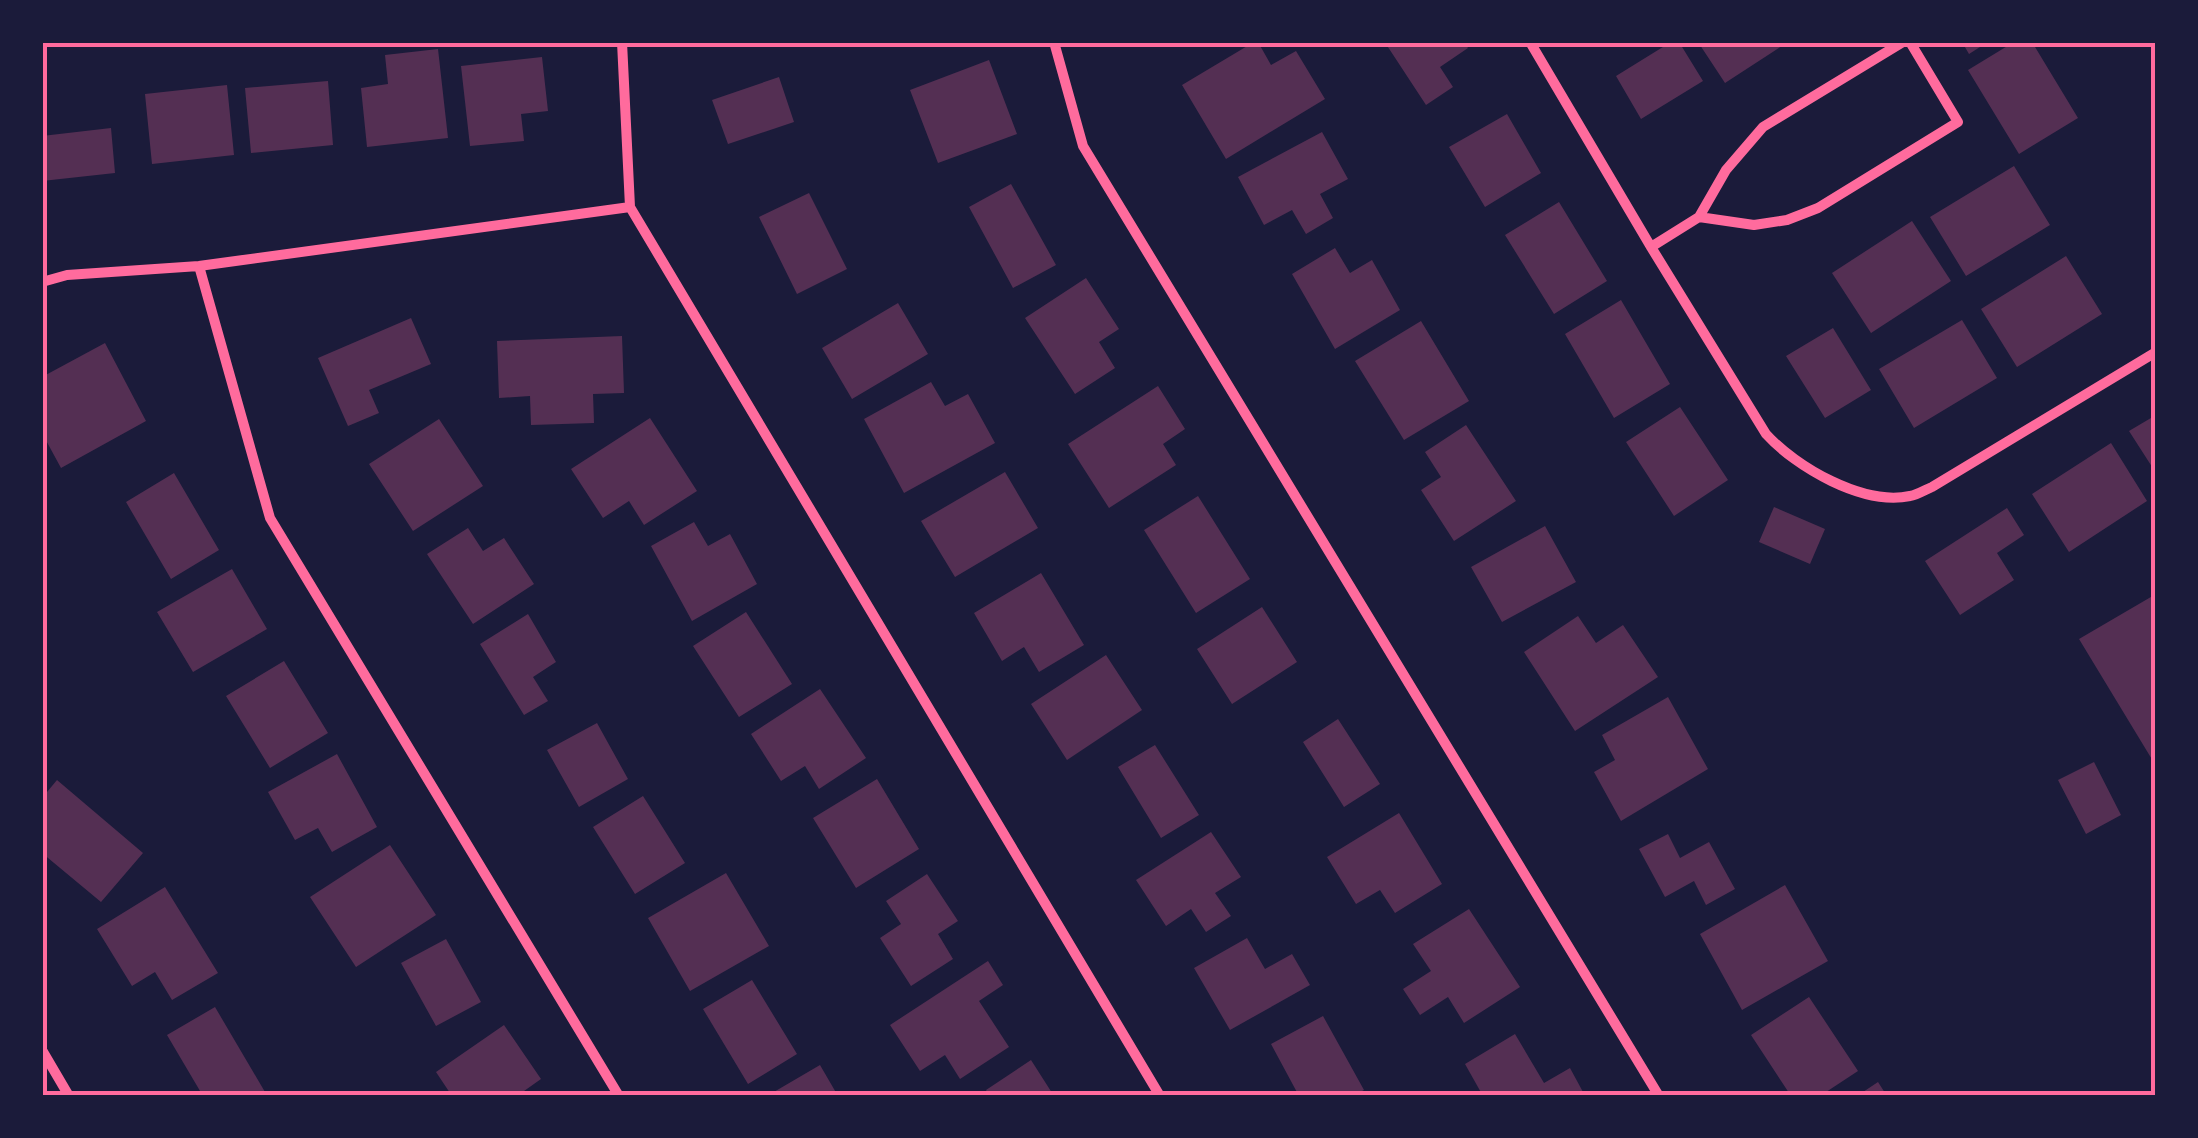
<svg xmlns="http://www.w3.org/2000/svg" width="2198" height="1138" font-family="'Fira Sans Condensed',sans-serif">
<rect width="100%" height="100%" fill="#1b1b3a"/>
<!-- building -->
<path fill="#542f53" d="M1254,42H1258L1271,65L1296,51L1325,99L1226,159L1182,85Z
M1388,42H1464L1468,48L1440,67L1453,87L1426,105L1386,44Z
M1671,42H1679L1703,81L1641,119L1616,76Z
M1698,42H1788L1725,83Z
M1962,42H1988L1969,54Z
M2014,42H2032L2078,118L2019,154L1968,70Z
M438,49L448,138L367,147L361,88L388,84L385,55Z
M542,57L548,111L521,114L524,141L470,146L461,66Z
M989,60L1017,134L938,163L910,90Z
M779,77L794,122L728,144L712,100Z
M328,81L333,145L251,153L245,88Z
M227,85L234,155L152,164L145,94Z
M1507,114L1541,173L1485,207L1449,147Z
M111,128L115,173L42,181V136Z
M1322,132L1348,179L1320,194L1333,218L1306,234L1292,210L1264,225L1238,177Z
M2014,166L2050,225L1966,276L1930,217Z
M1011,184L1056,265L1013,288L969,207Z
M809,193L847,269L797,294L759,217Z
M1559,202L1607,281L1554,314L1505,235Z
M1912,221L1951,281L1871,333L1832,273Z
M1335,248L1350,273L1372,260L1400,310L1335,349L1292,274Z
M2066,256L2102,314L2017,367L1981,309Z
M1086,278L1119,329L1099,342L1115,368L1075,394L1025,318Z
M1621,300L1670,384L1614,418L1565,334Z
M898,303L928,354L852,399L822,348Z
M411,318L431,364L369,390L379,413L348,426L318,358Z
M1962,320L1997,378L1914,428L1879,369Z
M1421,321L1469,401L1404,440L1355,361Z
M1833,328L1871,390L1825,418L1786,356Z
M622,336L624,393L593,394L594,423L531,425L530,396L499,398L497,341Z
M105,343L146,421L61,468L42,433V377Z
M931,382L945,406L968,394L995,443L904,493L864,419Z
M1158,386L1185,429L1163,444L1176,465L1109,508L1068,444Z
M1680,407L1728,480L1674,516L1626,442Z
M2156,415V473L2129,431Z
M650,418L697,491L644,525L629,501L603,518L571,469Z
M439,419L483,486L413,531L369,464Z
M1466,425L1516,501L1454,541L1421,490L1441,477L1425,452Z
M2111,443L2147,501L2069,552L2032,494Z
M1005,472L1038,528L955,577L921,521Z
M174,473L219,550L171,579L126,502Z
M1198,496L1250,579L1196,613L1144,530Z
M1774,507L1825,529L1810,564L1759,542Z
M2007,508L2024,535L1997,553L2014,580L1960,615L1925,561Z
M694,522L708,546L730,534L757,584L692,621L651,546Z
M1545,526L1576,582L1502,622L1471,567Z
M468,528L483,551L504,538L534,584L473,624L427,554Z
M232,569L267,629L193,672L157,612Z
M1041,573L1084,645L1039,672L1024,647L1002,661L974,613Z
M2156,594V766L2079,639Z
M1262,607L1297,662L1232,704L1197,649Z
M746,612L792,684L739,717L693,646Z
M528,614L556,662L533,677L548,701L524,715L480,644Z
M1578,616L1596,643L1623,625L1658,677L1575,731L1524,652Z
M1106,655L1142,710L1067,760L1031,704Z
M284,661L328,733L270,768L226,696Z
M820,689L866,758L819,789L805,766L781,781L751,734Z
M1668,697L1708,769L1621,821L1594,772L1615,760L1602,735Z
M1338,719L1380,784L1344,807L1303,742Z
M597,723L628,779L579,807L547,750Z
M1155,745L1199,815L1161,838L1118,767Z
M337,754L377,827L332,852L318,828L295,840L268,792Z
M2094,762L2121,815L2086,834L2058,780Z
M877,779L919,849L856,888L813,818Z
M57,780L143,853L101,902L42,853V798Z
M643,796L685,863L635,894L593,827Z
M1399,813L1442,884L1395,913L1380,890L1356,904L1327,857Z
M1211,832L1241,877L1215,893L1231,916L1206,932L1191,909L1166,926L1136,880Z
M1668,834L1680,858L1709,842L1735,889L1706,905L1694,881L1665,897L1639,849Z
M390,845L436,915L356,967L310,897Z
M726,873L769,946L690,991L648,918Z
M927,874L958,921L938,934L953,959L911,986L880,938L901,924L886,901Z
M1785,885L1828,961L1742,1010L1700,934Z
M165,887L218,973L172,1000L155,972L132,986L97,929Z
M1469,909L1520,987L1464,1023L1448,997L1420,1015L1403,989L1431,971L1413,944Z
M1247,938L1265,969L1292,954L1310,985L1230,1030L1194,968Z
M446,939L481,1002L436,1026L401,963Z
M988,961L1003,985L979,1001L1009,1047L960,1079L945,1055L920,1071L890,1025Z
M752,980L797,1054L748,1084L703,1009Z
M1809,997L1858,1071L1820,1096H1791L1751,1035Z
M215,1007L265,1092L258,1096H203L167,1035Z
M1323,1016L1364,1090L1353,1096H1299L1271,1044Z
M504,1025L541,1079L517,1096H452L436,1072Z
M1515,1034L1544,1083L1570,1068L1583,1092L1578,1096H1483L1465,1064Z
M1031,1060L1054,1096H989L986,1090Z
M820,1065L838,1096H767Z
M1878,1082L1887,1096H1857Z"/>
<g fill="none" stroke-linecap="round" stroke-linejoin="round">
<!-- minor -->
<path stroke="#ff6b9d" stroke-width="10" d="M622,42L630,207L1160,1096
M1054,42L1083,146L1659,1096
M1530,42L1651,247L1766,434C1796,467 1863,506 1910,496C1917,495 1925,490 1932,487L2156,352
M1699,217L1754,225L1787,220L1818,208L1958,122L1910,42
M1651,247L1699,217L1726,170L1763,127L1903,42
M199,266L270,518L619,1096
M42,282L67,275L199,266L630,207
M42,1050L69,1096"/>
</g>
<!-- border -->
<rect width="2198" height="1138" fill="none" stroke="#1b1b3a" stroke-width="90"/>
<rect x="45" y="45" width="2108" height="1048" fill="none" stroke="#ff6b9d" stroke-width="4"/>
</svg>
